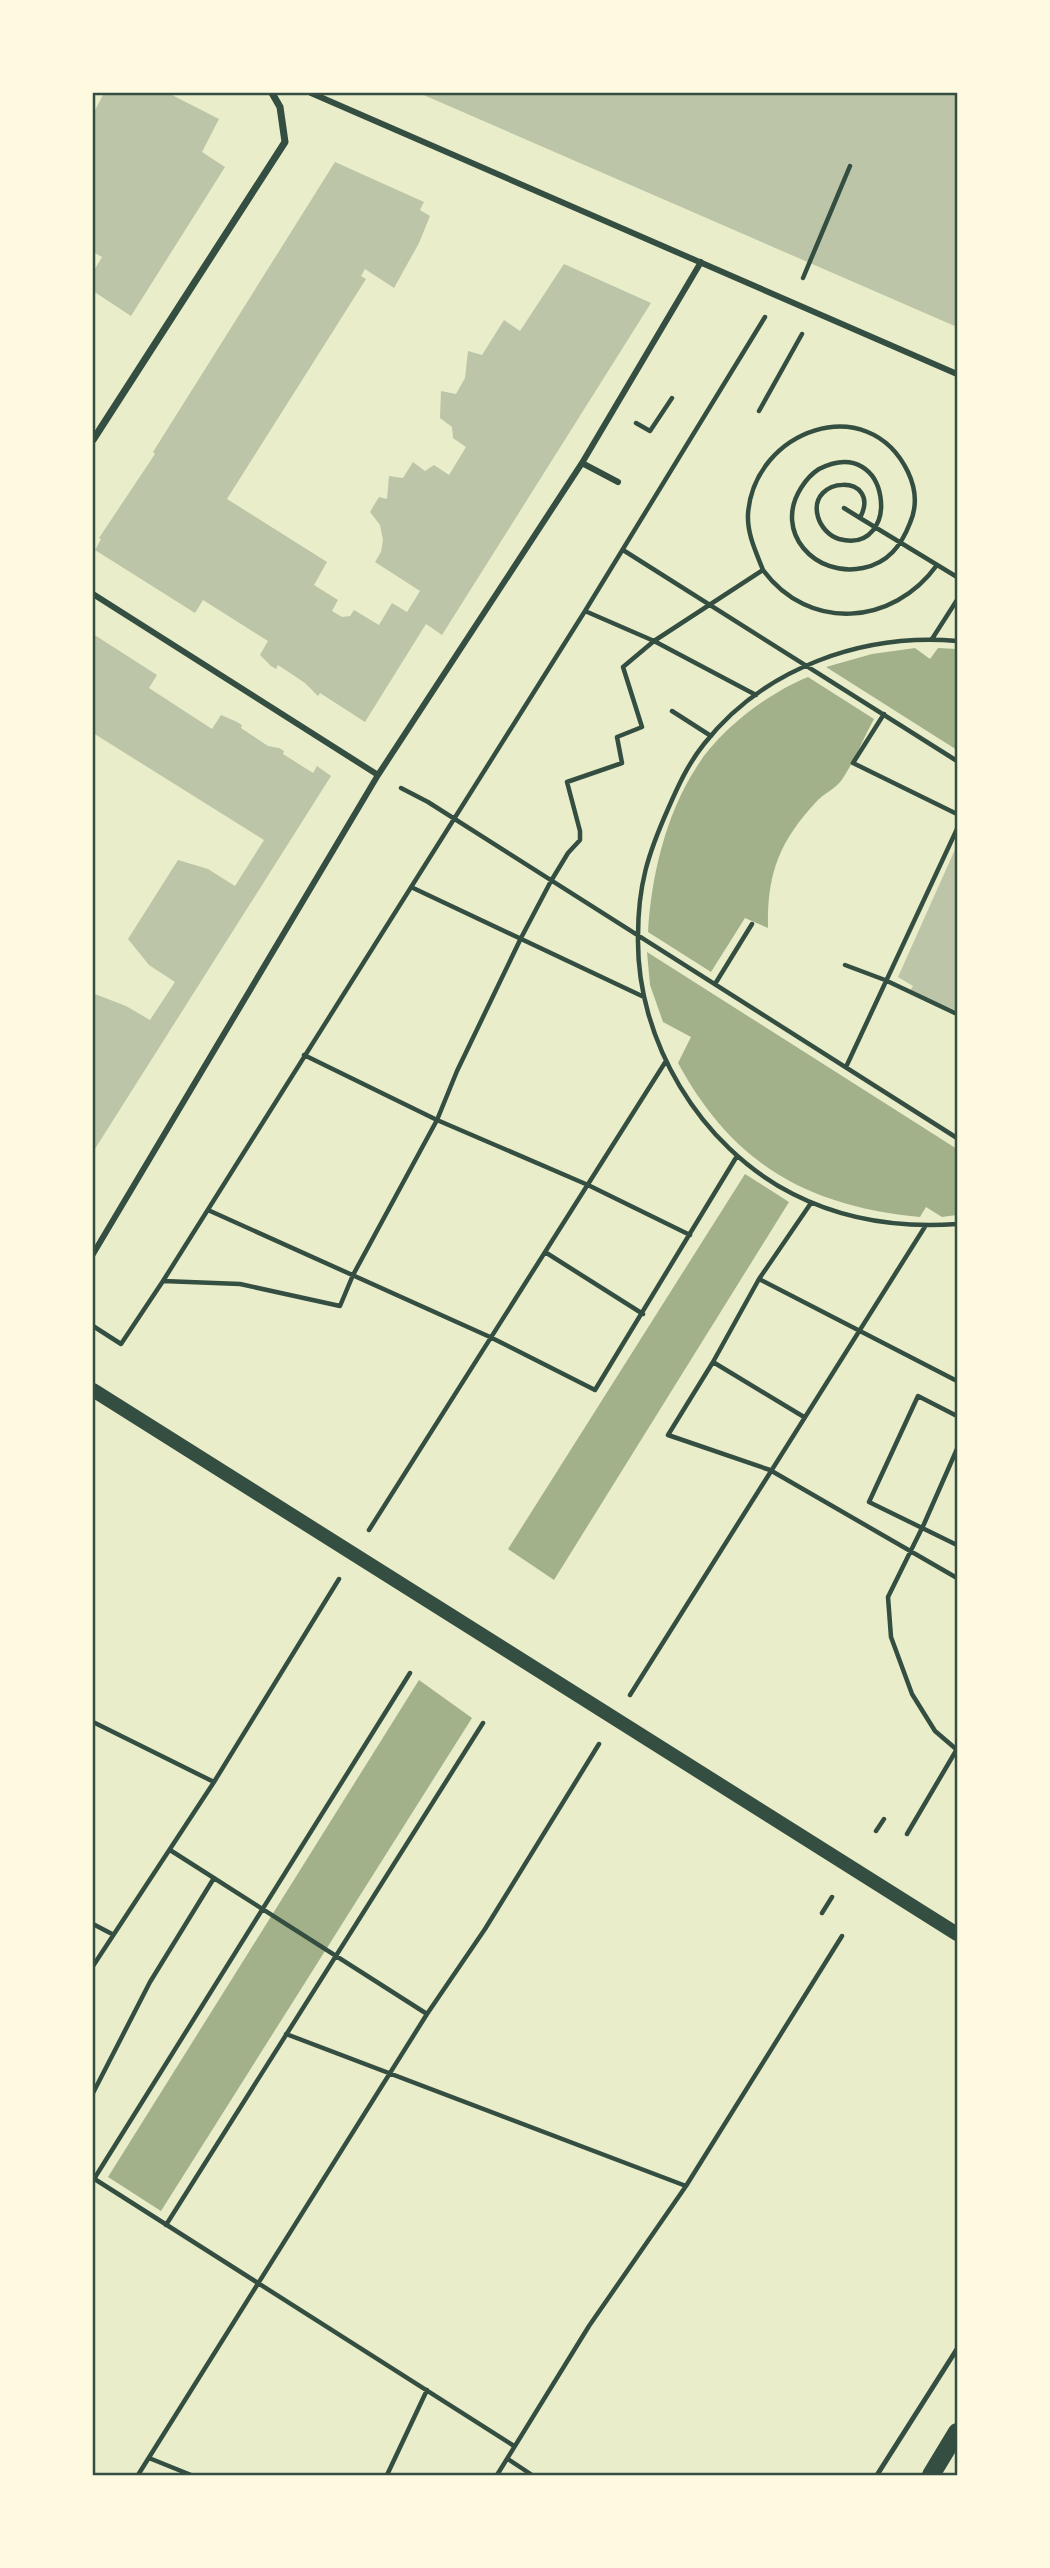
<svg xmlns="http://www.w3.org/2000/svg" width="1050" height="2568" font-family="Arial,sans-serif">
<rect width="100%" height="100%" fill="#e9edc9"/>
<!-- water -->
<path fill="#a3b18a" d="M915,648L930,659L938,648L957,649V750L826,667L872,654Z
M808,677L874,719C863,739 854,762 841,781C835,789 823,794 816,802C779,842 767,874 768,928L745,918L711,972L648,932C651,877 666,814 696,768C718,731 768,693 808,677Z
M647,952L957,1149V1215L942,1217L926,1207L920,1217C807,1206 733,1164 678,1063L691,1037L663,1022L650,985Z
M745,1174L789,1202L554,1580L508,1549Z
M419,1680L472,1718L161,2211L108,2177Z"/>
<!-- building -->
<path fill="#bcc5a7" d="M104,93H168L219,119L202,152L225,167L131,316L93,291V272L102,257L93,252V114Z
M419,93H950L957,96V327Z
M335,162L424,202L420,210L430,216L419,243L394,288L365,269L361,276L366,279L227,499L327,562L314,585L338,600L332,611L342,617L350,616L354,610L379,625L392,603L407,612L420,591L375,562L381,552L383,540L380,525L370,512L379,497L387,499L389,476L403,478L413,462L425,471L434,465L449,475L466,447L453,438L452,427L440,418L441,391L456,394L465,378L468,351L482,355L504,320L520,331L564,264L651,303L442,635L426,624L365,722L320,693L318,696L305,683L278,665L276,669L271,666L260,655L268,641L203,600L195,613L95,550L101,539L99,538L155,454L153,452Z
M93,634L157,675L149,688L212,729L221,715L237,722L242,725L241,728L268,746L279,748L284,751L283,754L313,773L317,766L331,776L93,1152V998L95,994L126,1006L150,1020L175,982L149,965L128,939L178,860L208,869L235,886L264,840L93,733Z
M957,845V1011L910,991L913,986L898,977Z"/>
<g fill="none" stroke-linecap="round" stroke-linejoin="round">
<!-- path -->
<path stroke="#344e41" stroke-width="4.5" d="M803,278L850,166
M759,411L802,334
M636,423L650,431L672,398
M860,518L957,577
M623,550L957,761
M763,570C809,632 893,626 937,565
M585,611L654,641L756,695
M932,639L957,600
M957,641C862,633 764,668 704,744C688,764 678,786 668,809C648,854 638,885 638,936C636,1040 700,1147 793,1194C844,1220 901,1228 957,1224
M672,711L711,736
M884,714L853,763L957,814
M401,788L428,802L957,1138
M411,887L644,997
M845,965L885,980L957,1014
M715,984L752,924
M304,1055L437,1120L588,1185L690,1235
M846,1067L957,829
M811,1203L759,1279L713,1362L668,1435L770,1470L957,1578
M208,1210L490,1337L595,1390L737,1156
M545,1252L643,1314
M759,1279L957,1381
M163,1281L240,1284L340,1306L353,1275L437,1120L457,1071L521,938L551,881L568,853L580,840V831L567,782L622,763L617,737L642,727L623,667L654,641L763,570C756,552 747,534 748,514C754,430 868,389 908,472C916,489 917,507 910,523C901,546 888,563 863,568C815,578 773,532 801,488C806,480 811,474 819,469C892,432 903,556 839,539C829,536 821,527 818,517C806,475 883,473 860,518L844,508
M93,1326L121,1344L163,1281L585,611L765,317
M713,1362L804,1417
M957,1416L918,1396L869,1502L957,1545
M369,1530L666,1061
M630,1695L926,1225
M93,1722L214,1782
M956,1749L935,1731L912,1694L891,1637L888,1597L924,1524L957,1449
M876,1831L884,1819
M907,1834L957,1749
M170,1850L427,2014
M822,1913L832,1897
M93,1924L112,1934
M93,1966L214,1782L339,1579
M286,2034L686,2186
M93,2093L150,1982L214,1878
M93,2178L514,2446
M94,2179L410,1673
M166,2225L483,1723
M149,2458L191,2475
M508,2459L532,2475
M138,2475L427,2014L485,1929L599,1744
M387,2475L427,2390
M497,2475L589,2326L686,2186L842,1936"/>
<!-- service -->
<path stroke="#344e41" stroke-width="5" d="M877,2475L957,2349"/>
<!-- pedestrian -->
<path stroke="#344e41" stroke-width="6" d="M311,93L957,374
M582,463L618,482
M93,594L378,775
M93,1254L378,775L582,463L701,262"/>
<!-- minor -->
<path stroke="#344e41" stroke-width="7" d="M93,440L285,142L280,107L272,93"/>
<!-- secondary -->
<path stroke="#344e41" stroke-width="14" d="M93,1390L957,1934"/>
<!-- primary -->
<path stroke="#344e41" stroke-width="18" d="M931,2475L957,2432"/>
</g>
<!-- border -->
<rect width="1050" height="2568" fill="none" stroke="#fefae0" stroke-width="189"/>
<rect x="94" y="94" width="862" height="2380" fill="none" stroke="#344e41" stroke-width="2.5"/>
</svg>
